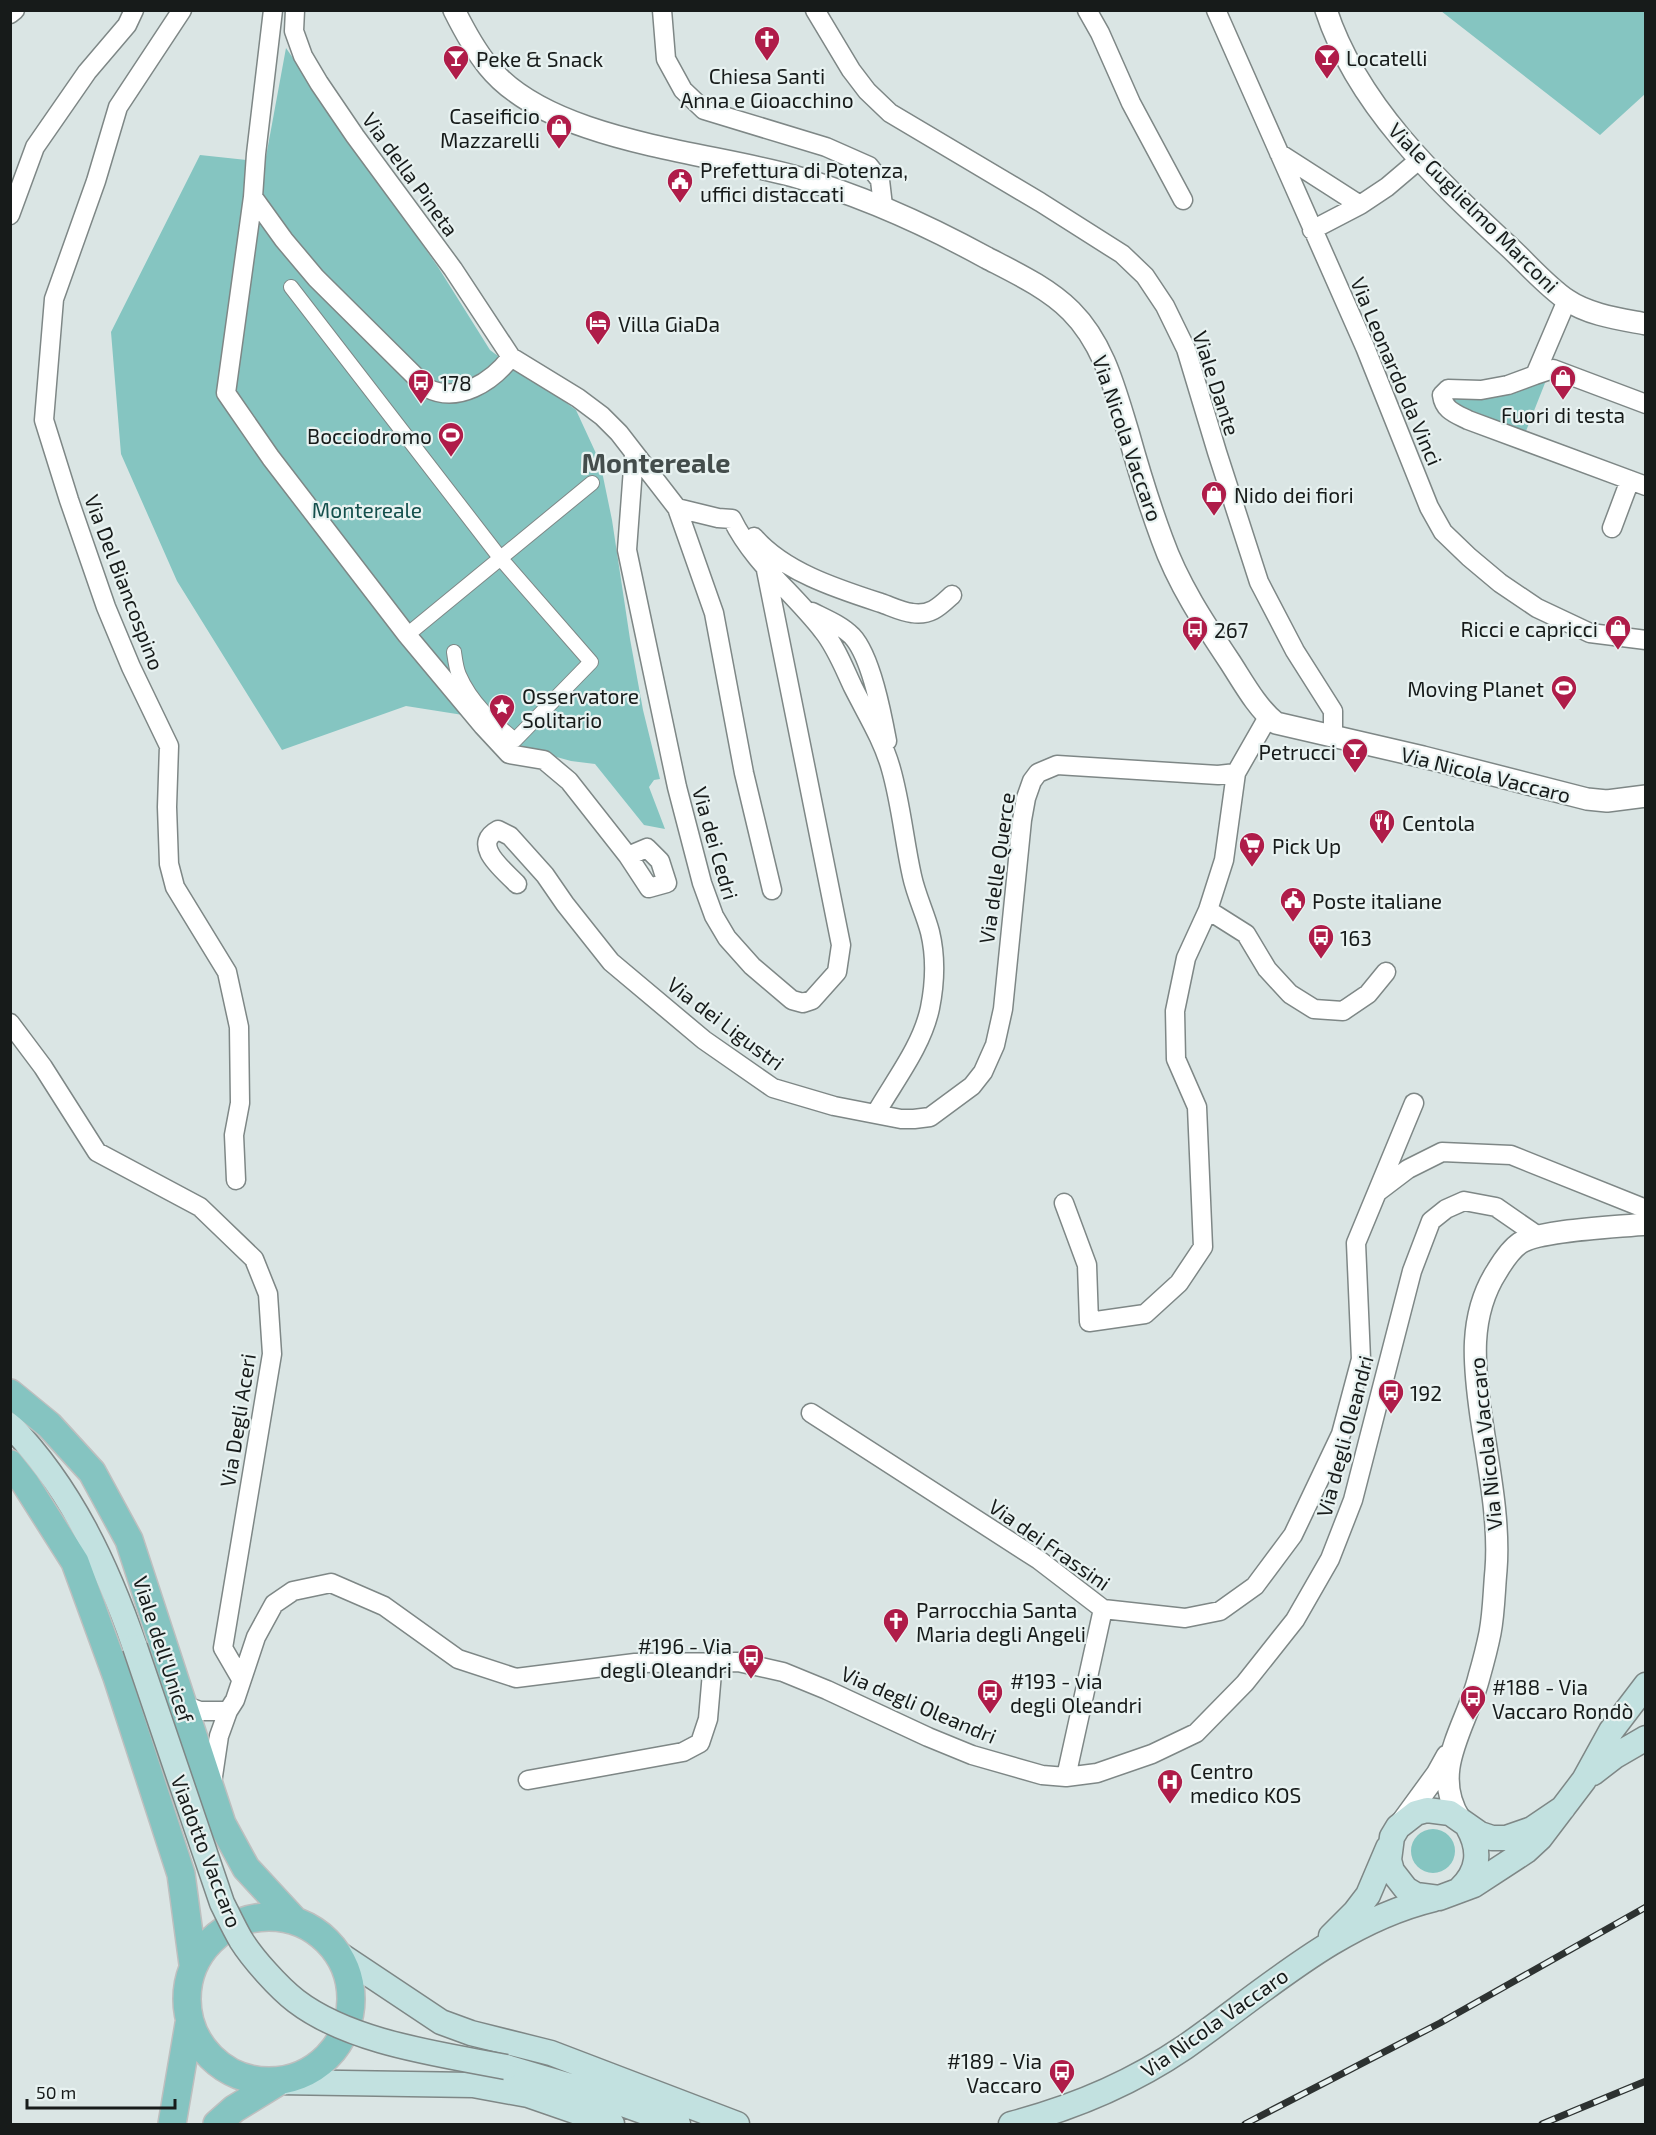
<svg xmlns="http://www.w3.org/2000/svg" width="1656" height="2135" font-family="'Exo 2',sans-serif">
<rect width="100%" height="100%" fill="#dae5e4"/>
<!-- green -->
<path fill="#85c5c1" d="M1441,11H1645V94L1600,135Z
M286,48L438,267L490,350L526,377L549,390L576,410L600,462L612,520L630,639L643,710L660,779L654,780L649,787L665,829L644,825L595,764L571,761L513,745L463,715L406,706L282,750L177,581L121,454L111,332L200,155L265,162Z
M1547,378L1526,431L1476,415L1455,404L1453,398L1456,395Z
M1411 1851a22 22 0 1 1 44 0a22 22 0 1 1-44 0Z"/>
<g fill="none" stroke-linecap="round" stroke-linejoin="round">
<!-- pedestrian casing -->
<g stroke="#7e8786" stroke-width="16">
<path id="pedestrian" d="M291,287L501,559L591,662L515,740C493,722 471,703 459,675C456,668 455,659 454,652
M407,635L592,483"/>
</g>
<!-- minor casing -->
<g stroke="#7e8786" stroke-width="21">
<path id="minor" d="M182,10L118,107L96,181L54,299L44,420L69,500L106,607L131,667L169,746L167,807L169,864L175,887L227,972L239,1027L240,1103L234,1135L236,1180
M273,10L256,154L253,197L284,240L316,278L427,388C458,404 492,382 511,357
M295,10L294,31L303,56L319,83L355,136L453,269L511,357L578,398L602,416L619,433L677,508L718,518L732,519C754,564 793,592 823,631C836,647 844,668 853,687C866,713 883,740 891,769C901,804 904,840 912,876C916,895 925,913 930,932C936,957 935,983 930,1008C922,1046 895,1080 876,1113
M662,10L666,59L683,90L704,110L826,147L869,166L880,180L883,206
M815,10L851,70L867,91L890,113L1040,202L1122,254L1145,276L1165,306L1186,349L1217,452L1259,582L1295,651L1333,711V736
M1087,10L1100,33L1131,103L1183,200
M1216,10L1365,347L1429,507L1443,532L1469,557L1500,583L1537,608L1590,633L1646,640
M10,14L15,10
M1279,153L1360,205L1312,230
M253,197L226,393L271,458L407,635L483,726L509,754L544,760L569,781L628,856L649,888L667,883L660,861L647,848L628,856
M1360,205L1387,187L1420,159
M10,215L35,147L87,72L127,25L134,10
M1567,300L1535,375L1508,385L1481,390L1448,389L1442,395C1444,410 1454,413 1468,420L1646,486
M1535,375L1553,369L1646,404
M634,455L627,550L677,787L702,883L714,916L727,938L752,966L792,1000L803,1003L812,1000L837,972L841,945L766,570
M677,508L714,613L744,773L772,890
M1612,528L1630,480
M754,537C784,572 838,589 881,603C890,606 902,612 912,613C931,616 940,606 952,595
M812,612C826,619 841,625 852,636C871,656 882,714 887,741
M517,884C504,870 470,845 498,830L510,836L545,875L565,904L611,962L704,1040L773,1088L834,1106L901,1119H914L930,1117L972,1086L983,1072L995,1045L1003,1009L1022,820L1026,798L1032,781L1038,773L1057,765L1218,775L1236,773L1268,717
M1208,910L1246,934L1267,969L1290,994L1314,1009L1343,1011L1368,994L1386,972
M10,1023L43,1067L97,1152L200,1207L254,1259L268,1294L272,1354L223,1648L241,1679
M1379,1191L1408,1169L1442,1152L1511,1155L1646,1209
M1064,1203L1087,1265L1089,1322L1145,1314L1179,1283L1203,1247L1197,1107L1176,1059L1175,1011L1186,958L1208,910L1224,860L1236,773
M811,1413L1039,1560L1103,1609L1185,1618L1220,1611L1255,1586L1293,1535L1341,1434L1361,1359L1356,1243L1414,1103
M181,1704L200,1711H228
M1066,1777L1103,1609
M528,1780L683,1752L700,1743L708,1719L713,1661
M212,1783L219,1736L228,1711L235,1700L256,1637L274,1604L293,1591L331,1583L384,1606L458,1659L516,1678L635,1663L738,1662L783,1672L827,1690L928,1737L972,1755L1042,1775L1066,1777L1097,1773L1152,1754L1196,1733L1245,1683L1295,1620L1330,1559L1353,1500L1412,1271L1431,1221L1446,1209L1464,1201L1496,1207L1538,1236"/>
</g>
<!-- tertiary casing -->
<g stroke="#7e8786" stroke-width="24">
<path id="tertiary" d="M454,10C464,30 474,49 488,66C548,141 703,151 793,176C861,195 925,224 987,258C1016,273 1048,288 1071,311C1104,344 1115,390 1128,432C1138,468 1149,504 1162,539C1178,584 1204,623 1230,662C1243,682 1257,708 1276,723L1423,757L1587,799L1607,801L1646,796
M1326,10C1357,105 1435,178 1506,244C1526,262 1545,285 1567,300C1589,315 1620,319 1646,324
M1460,1819C1429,1770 1467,1726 1479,1677C1483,1663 1487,1648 1490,1633C1494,1612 1494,1591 1496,1570C1500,1521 1488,1464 1481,1416C1474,1366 1468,1316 1497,1271C1503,1261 1511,1249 1520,1243C1539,1230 1619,1227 1646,1224
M1402,1822L1437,1774L1447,1756"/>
</g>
<!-- secondary casing -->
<g stroke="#7e8786" stroke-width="27">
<path id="secondary" d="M10,1425C71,1488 107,1566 135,1647
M1593,1773L1615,1756L1646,1738
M1563,1808L1532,1829L1506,1838H1492L1480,1834L1450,1813L1427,1810L1416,1813L1398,1827L1392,1837L1389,1860L1392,1871L1406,1889L1416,1895L1439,1898L1474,1885L1526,1851L1540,1838L1584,1780L1611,1731L1646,1685
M1460,1889C1479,1871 1481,1850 1468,1827
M1331,1936L1355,1912L1368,1895L1388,1848
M339,1954L441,2022L471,2033L551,2053L737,2124
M506,2067L584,2090L678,2124
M278,2082L473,2085L528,2095L612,2124
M1011,2124C1073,2108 1132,2083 1185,2047C1264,1992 1338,1922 1434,1899"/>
</g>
<!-- primary casing -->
<g stroke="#bebfbf" stroke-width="30">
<path id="primary" d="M10,1393L49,1425L92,1472L129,1540L222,1824L246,1868L294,1920
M10,1464L25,1483L75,1562L117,1677L181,1874L193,1964
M187 1999a82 82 0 1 1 164 0a82 82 0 1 1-164 0Z
M172,2124L189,2024
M217,2124L234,2109L278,2082"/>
</g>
<!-- pedestrian -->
<use href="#pedestrian" stroke="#fff" stroke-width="14"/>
<!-- minor -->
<use href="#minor" stroke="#fff" stroke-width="18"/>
<!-- tertiary -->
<use href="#tertiary" stroke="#fff" stroke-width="21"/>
<!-- secondary -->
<use href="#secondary" stroke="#c2e1e0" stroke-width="24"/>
<!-- primary -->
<use href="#primary" stroke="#85c4c1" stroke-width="27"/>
<!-- rail casing -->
<g stroke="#2d3231" stroke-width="7">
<path id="rail" d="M1245,2124L1440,2023L1646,1907
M1542,2124L1646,2081"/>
</g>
<!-- rail -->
<use href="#rail" stroke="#e8f2f1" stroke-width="4.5" stroke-dasharray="14" stroke-linecap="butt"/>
<!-- secondary-bridge casing -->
<g stroke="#7e8786" stroke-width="27" stroke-linecap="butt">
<path id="secondary-bridge" d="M135,1647L222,1903C228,1915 234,1928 241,1940C253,1959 278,1987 296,2001C351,2043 440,2054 506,2067"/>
</g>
<!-- secondary-bridge -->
<use href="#secondary-bridge" stroke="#c2e1e0" stroke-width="24"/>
</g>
<!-- icons -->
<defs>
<g id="church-pin" transform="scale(1.35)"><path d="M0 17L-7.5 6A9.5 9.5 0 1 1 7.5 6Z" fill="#af1c49" stroke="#e8f2f1"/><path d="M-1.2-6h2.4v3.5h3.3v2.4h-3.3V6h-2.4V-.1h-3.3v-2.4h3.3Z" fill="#fff"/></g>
<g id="bar-pin" transform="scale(1.35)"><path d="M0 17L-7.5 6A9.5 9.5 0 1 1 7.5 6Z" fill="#af1c49" stroke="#e8f2f1"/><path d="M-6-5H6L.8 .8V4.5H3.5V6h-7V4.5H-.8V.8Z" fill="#fff"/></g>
<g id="shop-pin" transform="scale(1.35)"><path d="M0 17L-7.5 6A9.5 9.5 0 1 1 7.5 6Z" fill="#af1c49" stroke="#e8f2f1"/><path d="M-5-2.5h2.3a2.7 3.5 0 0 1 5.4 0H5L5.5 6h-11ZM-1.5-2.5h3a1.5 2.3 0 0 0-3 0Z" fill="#fff"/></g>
<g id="civic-pin" transform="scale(1.35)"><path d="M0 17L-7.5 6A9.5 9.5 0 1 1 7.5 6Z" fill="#af1c49" stroke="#e8f2f1"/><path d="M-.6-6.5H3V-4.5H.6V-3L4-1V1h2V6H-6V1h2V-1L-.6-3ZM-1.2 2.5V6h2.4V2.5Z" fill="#fff"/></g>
<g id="hotel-pin" transform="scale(1.35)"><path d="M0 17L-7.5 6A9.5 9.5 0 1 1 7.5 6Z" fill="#af1c49" stroke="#e8f2f1"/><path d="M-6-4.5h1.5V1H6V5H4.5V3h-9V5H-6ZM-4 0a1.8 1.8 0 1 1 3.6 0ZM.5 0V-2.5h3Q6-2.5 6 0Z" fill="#fff"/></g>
<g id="bus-pin" transform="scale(1.35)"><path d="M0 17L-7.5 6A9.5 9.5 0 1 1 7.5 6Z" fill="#af1c49" stroke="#e8f2f1"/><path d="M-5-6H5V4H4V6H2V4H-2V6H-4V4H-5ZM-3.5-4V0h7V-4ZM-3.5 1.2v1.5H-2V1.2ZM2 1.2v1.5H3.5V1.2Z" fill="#fff"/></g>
<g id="stadium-pin" transform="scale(1.35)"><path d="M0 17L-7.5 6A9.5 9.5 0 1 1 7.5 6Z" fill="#af1c49" stroke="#e8f2f1"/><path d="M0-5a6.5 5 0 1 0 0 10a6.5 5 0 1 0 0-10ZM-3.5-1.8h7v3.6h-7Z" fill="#fff"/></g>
<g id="sight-pin" transform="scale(1.35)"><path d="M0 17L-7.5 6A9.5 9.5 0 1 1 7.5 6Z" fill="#af1c49" stroke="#e8f2f1"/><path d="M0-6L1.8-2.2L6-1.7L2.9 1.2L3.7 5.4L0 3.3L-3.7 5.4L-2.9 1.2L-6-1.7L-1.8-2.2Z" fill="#fff"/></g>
<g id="restaurant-pin" transform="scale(1.35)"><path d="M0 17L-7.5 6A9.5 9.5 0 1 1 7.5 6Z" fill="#af1c49" stroke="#e8f2f1"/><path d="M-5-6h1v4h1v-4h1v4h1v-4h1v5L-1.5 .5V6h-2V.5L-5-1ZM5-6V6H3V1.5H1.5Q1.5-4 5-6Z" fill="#fff"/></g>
<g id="supermarket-pin" transform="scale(1.35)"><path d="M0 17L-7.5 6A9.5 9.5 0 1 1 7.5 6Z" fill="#af1c49" stroke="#e8f2f1"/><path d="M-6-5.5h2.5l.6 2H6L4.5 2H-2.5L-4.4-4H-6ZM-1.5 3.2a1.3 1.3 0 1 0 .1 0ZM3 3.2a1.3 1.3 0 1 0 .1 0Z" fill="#fff"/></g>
<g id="hospital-pin" transform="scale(1.35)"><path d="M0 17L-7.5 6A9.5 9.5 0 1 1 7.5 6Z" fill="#af1c49" stroke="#e8f2f1"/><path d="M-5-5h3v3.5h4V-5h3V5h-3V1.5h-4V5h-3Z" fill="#fff"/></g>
</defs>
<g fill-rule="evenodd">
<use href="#church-pin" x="767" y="39"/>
<use href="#bar-pin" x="1327" y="57"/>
<use href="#bar-pin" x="456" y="58"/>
<use href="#shop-pin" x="559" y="127"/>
<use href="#civic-pin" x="680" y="181"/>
<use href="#hotel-pin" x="598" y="323"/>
<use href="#shop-pin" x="1563" y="378"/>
<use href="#bus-pin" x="421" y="382"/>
<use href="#stadium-pin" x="451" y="435"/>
<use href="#shop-pin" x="1214" y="494"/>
<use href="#shop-pin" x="1618" y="628"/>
<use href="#bus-pin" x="1195" y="629"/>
<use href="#stadium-pin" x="1564" y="688"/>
<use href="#sight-pin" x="502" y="707"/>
<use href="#bar-pin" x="1355" y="751"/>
<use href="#restaurant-pin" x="1382" y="822"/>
<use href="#supermarket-pin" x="1252" y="845"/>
<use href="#civic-pin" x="1293" y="900"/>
<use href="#bus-pin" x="1321" y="937"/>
<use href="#bus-pin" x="1391" y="1392"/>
<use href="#church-pin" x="896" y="1621"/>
<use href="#bus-pin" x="751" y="1657"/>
<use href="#bus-pin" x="990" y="1692"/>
<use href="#bus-pin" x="1473" y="1698"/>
<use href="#hospital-pin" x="1170" y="1782"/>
<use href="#bus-pin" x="1062" y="2072"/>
</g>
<g text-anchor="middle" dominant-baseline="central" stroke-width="4.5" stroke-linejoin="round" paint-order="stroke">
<!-- poi labels -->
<g font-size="21" fill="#171b1a" stroke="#e8f2f1" text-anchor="start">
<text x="1346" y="57">Locatelli</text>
<text x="476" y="58">Peke &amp; Snack</text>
<text x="767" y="75" text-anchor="middle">Chiesa Santi<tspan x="767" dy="24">Anna e Gioacchino</tspan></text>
<text x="540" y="115" text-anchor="end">Caseificio<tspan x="540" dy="24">Mazzarelli</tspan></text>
<text x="700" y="169">Prefettura di Potenza,<tspan x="700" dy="24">uffici distaccati</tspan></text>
<text x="618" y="323">Villa GiaDa</text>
<text x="440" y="382">178</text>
<text x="1563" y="414" text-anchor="middle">Fuori di testa</text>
<text x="432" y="435" text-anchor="end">Bocciodromo</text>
<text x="1234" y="494">Nido dei fiori</text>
<text x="1598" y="628" text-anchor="end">Ricci e capricci</text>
<text x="1214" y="629">267</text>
<text x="1544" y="688" text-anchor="end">Moving Planet</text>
<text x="522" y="695">Osservatore<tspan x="522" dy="24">Solitario</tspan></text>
<text x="1336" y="751" text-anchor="end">Petrucci</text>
<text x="1402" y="822">Centola</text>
<text x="1272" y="845">Pick Up</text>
<text x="1312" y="900">Poste italiane</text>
<text x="1340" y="937">163</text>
<text x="1410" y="1392">192</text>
<text x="916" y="1609">Parrocchia Santa<tspan x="916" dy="24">Maria degli Angeli</tspan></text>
<text x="732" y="1645" text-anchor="end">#196 - Via<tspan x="732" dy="24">degli Oleandri</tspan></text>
<text x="1010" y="1680">#193 - via<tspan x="1010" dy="24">degli Oleandri</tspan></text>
<text x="1492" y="1686">#188 - Via<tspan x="1492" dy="24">Vaccaro Rondò</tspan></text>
<text x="1190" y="1770">Centro<tspan x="1190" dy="24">medico KOS</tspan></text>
<text x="1042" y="2060" text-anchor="end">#189 - Via<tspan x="1042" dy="24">Vaccaro</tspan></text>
</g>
<!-- street labels -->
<g font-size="21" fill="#171b1a" stroke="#e8f2f1">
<text transform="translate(411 174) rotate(54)">Via della Pineta</text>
<text transform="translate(1474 207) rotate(45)">Viale Guglielmo Marconi</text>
<text transform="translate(1397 371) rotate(67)">Via Leonardo da Vinci</text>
<text transform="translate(1217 383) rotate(72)">Viale Dante</text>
<text transform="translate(1128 438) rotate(71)">Via Nicola Vaccaro</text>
<text transform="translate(125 582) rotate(69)">Via Del Biancospino</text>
<text transform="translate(1486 774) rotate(14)">Via Nicola Vaccaro</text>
<text transform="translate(716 843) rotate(74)">Via dei Cedri</text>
<text transform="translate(996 868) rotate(-82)">Via delle Querce</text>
<text transform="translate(726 1023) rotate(37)">Via dei Ligustri</text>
<text transform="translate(237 1420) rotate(-81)">Via Degli Aceri</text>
<text transform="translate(1344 1436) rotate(-75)">Via degli Oleandri</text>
<text transform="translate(1485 1444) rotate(-96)">Via Nicola Vaccaro</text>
<text transform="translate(1050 1544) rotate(35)">Via dei Frassini</text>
<text transform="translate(164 1649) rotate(72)">Viale dell'Unicef</text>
<text transform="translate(919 1704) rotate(23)">Via degli Oleandri</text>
<text transform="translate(207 1851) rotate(69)">Viadotto Vaccaro</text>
<text transform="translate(1214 2022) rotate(-35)">Via Nicola Vaccaro</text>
</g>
<!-- park labels -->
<g font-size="21" fill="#144f4c" stroke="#e8f2f1">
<text x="367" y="509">Montereale</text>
</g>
<!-- district labels -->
<g font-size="27" font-weight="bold" fill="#444d4c" stroke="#e8f2f1">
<text x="656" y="462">Montereale</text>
</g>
</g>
<!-- border -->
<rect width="1656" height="2135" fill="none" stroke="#171b1a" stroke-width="24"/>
<!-- scale -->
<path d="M27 2099v9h148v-9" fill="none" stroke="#171b1a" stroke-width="3"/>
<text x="36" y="2099" font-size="18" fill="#171b1a" stroke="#e8f2f1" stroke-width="4.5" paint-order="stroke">50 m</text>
</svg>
